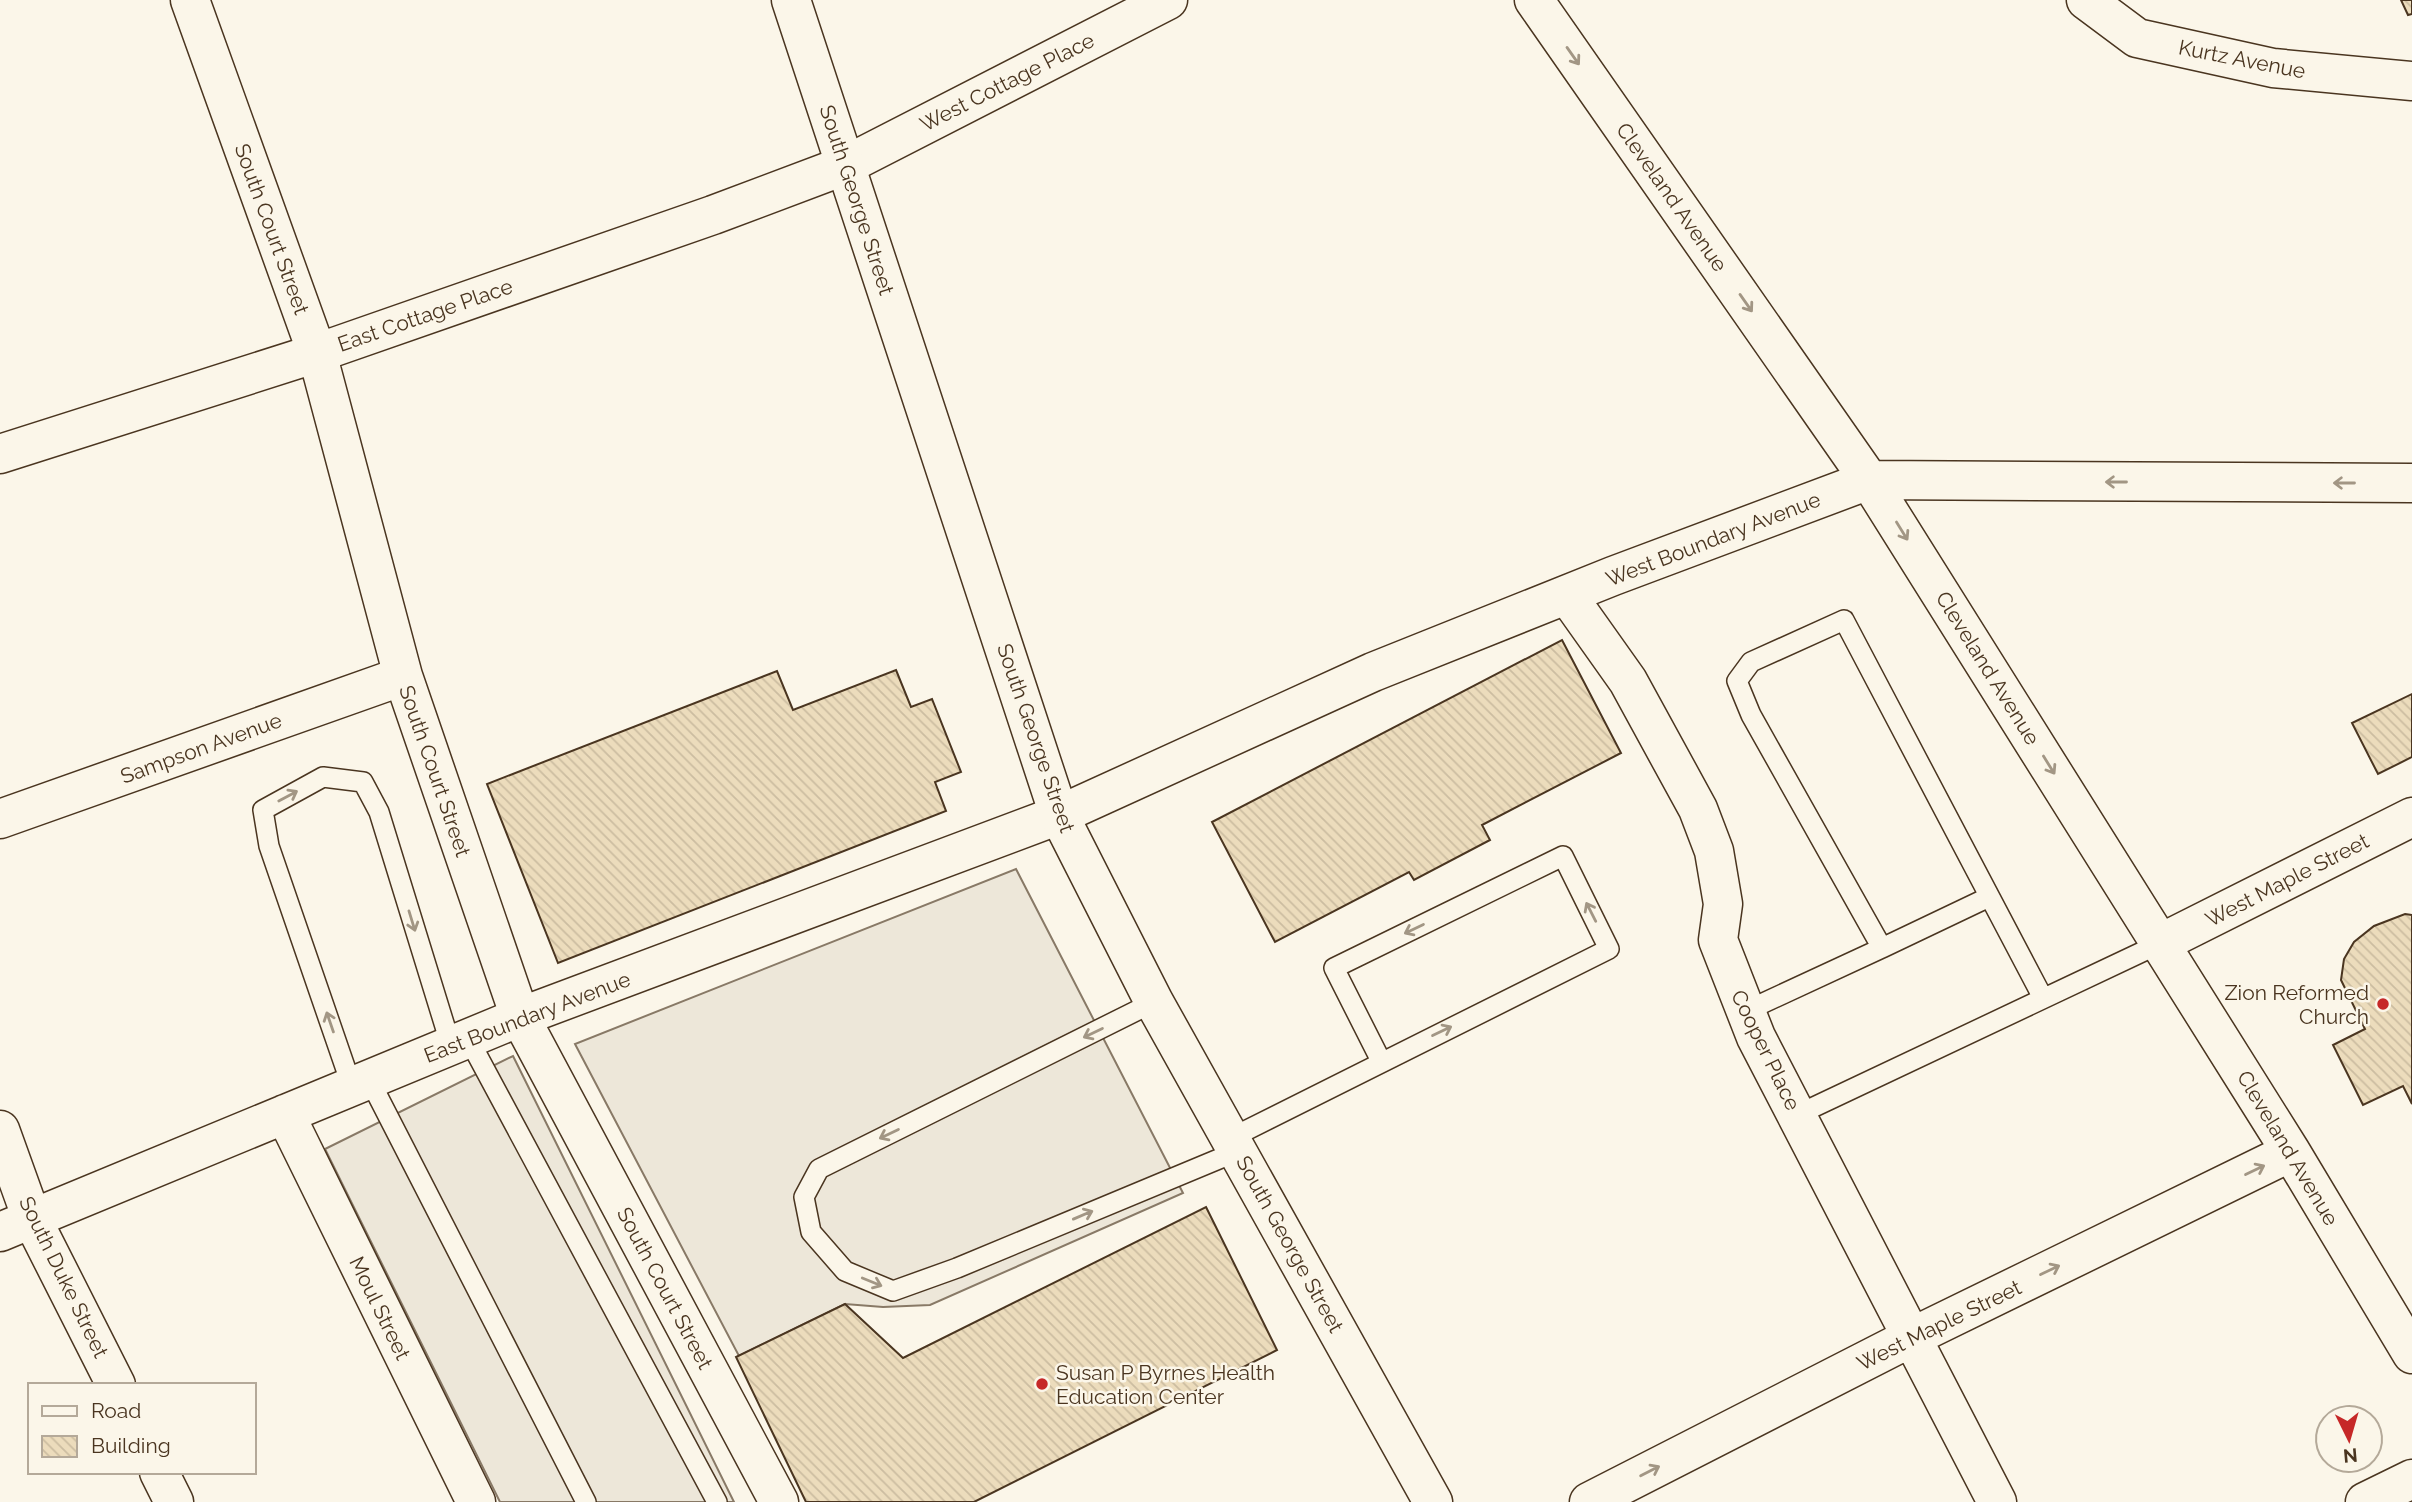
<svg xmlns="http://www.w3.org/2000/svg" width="2412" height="1502" font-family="Raleway,sans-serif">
<defs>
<pattern id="building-back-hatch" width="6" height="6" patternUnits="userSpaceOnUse" patternTransform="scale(1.75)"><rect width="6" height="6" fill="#ecdcbc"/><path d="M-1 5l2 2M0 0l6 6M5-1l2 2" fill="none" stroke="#ccbda1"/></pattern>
</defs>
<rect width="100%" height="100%" fill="#fbf6e9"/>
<!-- parking -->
<path fill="#ede7d9" stroke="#887966" stroke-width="2" d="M1016,869L1183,1193L930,1305L883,1307L845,1304L739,1356L575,1044Z
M513,1056L734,1502H500L325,1149Z"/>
<!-- building -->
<path fill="url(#building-back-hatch)" stroke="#4a3520" stroke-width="2" d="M2401,0H2412V14L2408,15Z
M1562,640L1621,753L1482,825L1490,840L1414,880L1409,872L1275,942L1212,822Z
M896,670L911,707L932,699L961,772L935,782L946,811L558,963L487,784L777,671L793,710Z
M2412,694V757L2378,774L2352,723Z
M2405,914L2412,915V1104L2403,1086L2363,1105L2333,1045L2365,1029L2341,980L2344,959L2354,942L2374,926Z
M1206,1207L1277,1350L974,1502H806L736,1357L845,1304L903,1358Z"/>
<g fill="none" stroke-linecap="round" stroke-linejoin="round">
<!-- service casing -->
<g stroke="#4a3520" stroke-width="22">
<path id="service" d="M1882,948L1989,897
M1154,1002L819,1169L804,1197L811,1232L845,1271L893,1291L957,1268L1238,1151
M1746,1011L1882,948L1751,715L1737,681L1751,662L1844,620L2043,998
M468,1038L717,1502
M369,1079L586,1502
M352,1087L269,846L263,810L323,777L363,782L379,812L451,1046
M1797,1115L2161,943
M1231,1138L1609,949L1563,856L1334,968L1381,1061"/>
</g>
<!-- minor casing -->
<g stroke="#4a3520" stroke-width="41">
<path id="minor" d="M190,0L317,353L403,676L520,1017L779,1502
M1534,0L1869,480L2291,1152L2412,1354
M2086,0L2137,38L2273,68L2412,81
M0,454L317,353L713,215L846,165L1168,0
M1567,595L1628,681L1698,809L1714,851L1723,904L1718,940L1756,1037L1997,1502
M0,819L403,676
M2161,943L2412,817
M285,1114L476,1502
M0,1232L520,1017L1059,815L1373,672L1613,576L1869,480L2412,483
M1589,1502L1910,1338L2291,1152
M2365,1502L2412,1479"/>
</g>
<!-- tertiary casing -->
<g stroke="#4a3520" stroke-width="41">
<path id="tertiary" d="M0,1130L32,1219L116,1385
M159,1472L174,1502"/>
</g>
<!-- primary casing -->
<g stroke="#4a3520" stroke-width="41">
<path id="primary" d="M791,0L1059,815L1154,1002L1433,1502"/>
</g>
<!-- service -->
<use href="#service" stroke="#fbf6e9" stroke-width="19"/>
<!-- minor -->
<use href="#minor" stroke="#fbf6e9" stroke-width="38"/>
<!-- tertiary -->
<use href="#tertiary" stroke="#fbf6e9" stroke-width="38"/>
<!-- primary -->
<use href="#primary" stroke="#fbf6e9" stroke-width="38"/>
</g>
<!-- one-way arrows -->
<defs><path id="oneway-shaft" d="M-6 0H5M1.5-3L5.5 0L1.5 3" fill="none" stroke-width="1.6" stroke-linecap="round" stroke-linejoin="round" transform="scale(1.75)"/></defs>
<g stroke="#a29684">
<use href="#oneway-shaft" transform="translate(1573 56) rotate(55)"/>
<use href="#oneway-shaft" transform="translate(1746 303) rotate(55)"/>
<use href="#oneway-shaft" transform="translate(2116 482) rotate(-180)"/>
<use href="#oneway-shaft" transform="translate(2344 483) rotate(-180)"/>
<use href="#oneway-shaft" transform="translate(1902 531) rotate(58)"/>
<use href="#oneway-shaft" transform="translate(2049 765) rotate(58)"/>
<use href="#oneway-shaft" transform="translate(288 796) rotate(-28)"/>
<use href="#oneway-shaft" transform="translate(1591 912) rotate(-117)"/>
<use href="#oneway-shaft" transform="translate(412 921) rotate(73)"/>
<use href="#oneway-shaft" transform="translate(1414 929) rotate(154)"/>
<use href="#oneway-shaft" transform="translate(330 1022) rotate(-109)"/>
<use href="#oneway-shaft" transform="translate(1442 1031) rotate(-26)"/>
<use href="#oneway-shaft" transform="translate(1093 1033) rotate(154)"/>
<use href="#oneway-shaft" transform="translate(889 1134) rotate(154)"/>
<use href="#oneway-shaft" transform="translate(2255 1170) rotate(-26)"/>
<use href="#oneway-shaft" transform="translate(1083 1215) rotate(-23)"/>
<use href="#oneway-shaft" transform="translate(2050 1270) rotate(-26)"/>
<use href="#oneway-shaft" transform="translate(872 1282) rotate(22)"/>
<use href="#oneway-shaft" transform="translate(1650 1471) rotate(-27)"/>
</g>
<!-- markers -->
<g fill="#c62828" stroke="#fbf6e9" stroke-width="2.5">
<circle cx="2383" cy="1004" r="7"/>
<circle cx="1042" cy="1384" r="7"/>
</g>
<g text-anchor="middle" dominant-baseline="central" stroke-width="5" stroke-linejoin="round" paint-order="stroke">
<!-- street labels -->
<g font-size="21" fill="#4a3520" stroke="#fbf6e9">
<text transform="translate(2242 59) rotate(11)">Kurtz Avenue</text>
<text transform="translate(1007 82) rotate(-27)">West Cottage Place</text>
<text transform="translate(1672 197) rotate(55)">Cleveland Avenue</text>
<text transform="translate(857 200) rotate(72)">South George Street</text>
<text transform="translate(272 229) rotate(70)">South Court Street</text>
<text transform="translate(425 315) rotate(-19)">East Cottage Place</text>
<text transform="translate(1713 539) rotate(-21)">West Boundary Avenue</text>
<text transform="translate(1988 668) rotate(58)">Cleveland Avenue</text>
<text transform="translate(1036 738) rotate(71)">South George Street</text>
<text transform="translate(201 748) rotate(-20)">Sampson Avenue</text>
<text transform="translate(435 771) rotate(71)">South Court Street</text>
<text transform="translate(2287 880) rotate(-27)">West Maple Street</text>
<text transform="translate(527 1017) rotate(-21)">East Boundary Avenue</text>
<text transform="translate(1766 1050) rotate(64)">Cooper Place</text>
<text transform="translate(2288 1148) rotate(59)">Cleveland Avenue</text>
<text transform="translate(1290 1244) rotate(61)">South George Street</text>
<text transform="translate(64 1277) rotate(64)">South Duke Street</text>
<text transform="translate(665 1288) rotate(62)">South Court Street</text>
<text transform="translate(380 1308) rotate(64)">Moul Street</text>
<text transform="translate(1939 1325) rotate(-26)">West Maple Street</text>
</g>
<!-- poi labels -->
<g font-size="21" fill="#4a3520" stroke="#fbf6e9" text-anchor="end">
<text x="2369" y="992">Zion Reformed<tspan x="2369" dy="24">Church</tspan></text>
<text x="1056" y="1372" text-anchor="start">Susan P Byrnes Health<tspan x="1056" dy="24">Education Center</tspan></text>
</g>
</g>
<!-- legend -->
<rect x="28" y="1383" width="228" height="91" fill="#fbf6e9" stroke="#b4a999" stroke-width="2"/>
<rect x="42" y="1406" width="35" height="10" fill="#fbf6e9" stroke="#b4a999" stroke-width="2"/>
<text x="91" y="1418" font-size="21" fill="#4a3520">Road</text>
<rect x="42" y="1436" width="35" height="21" fill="url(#building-back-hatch)" stroke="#b4a999" stroke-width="2"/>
<text x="91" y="1453" font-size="21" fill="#4a3520">Building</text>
<!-- north arrow -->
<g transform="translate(2349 1439) rotate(175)"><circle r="33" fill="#fbf6e9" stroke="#b4a999" stroke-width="2"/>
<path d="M0-5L12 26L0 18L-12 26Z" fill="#c62828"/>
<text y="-10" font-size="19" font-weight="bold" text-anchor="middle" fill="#4a3520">N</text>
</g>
</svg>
